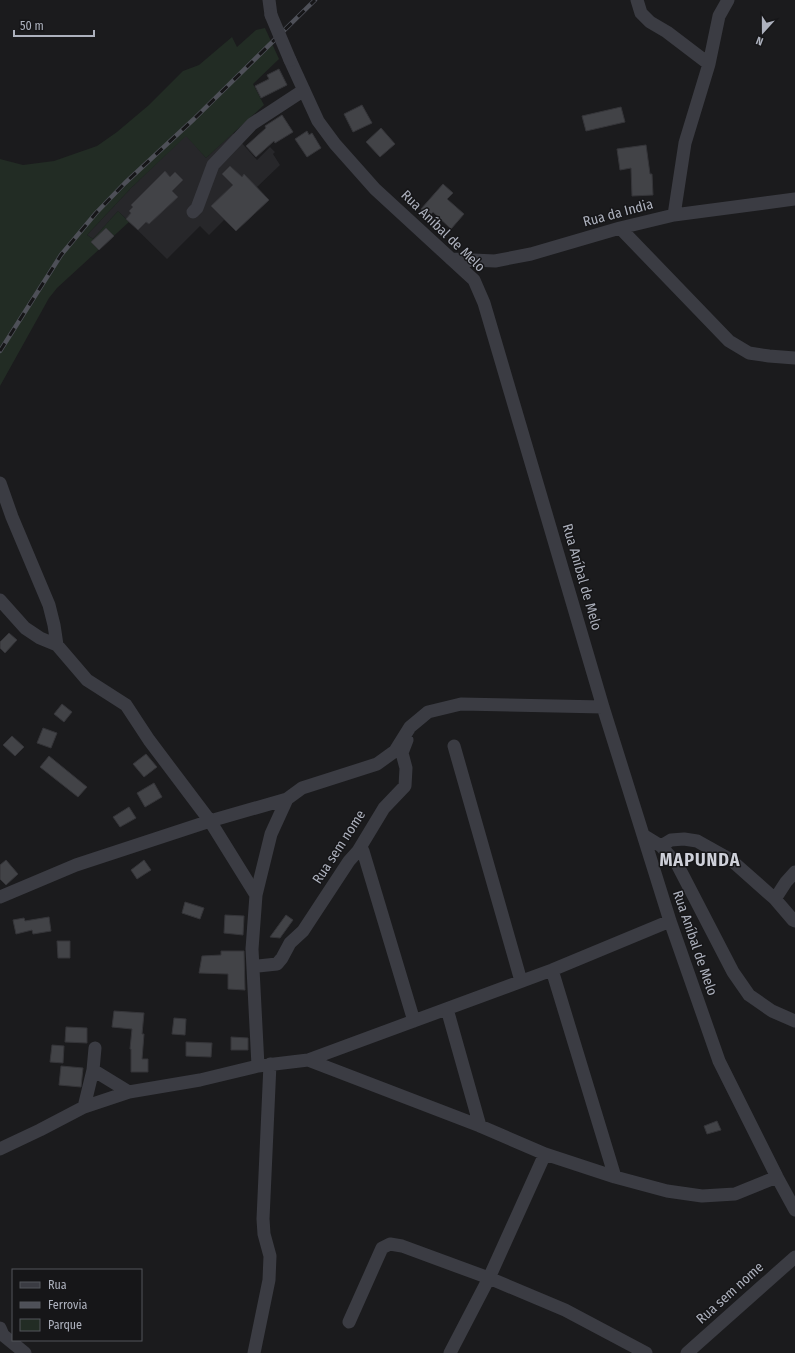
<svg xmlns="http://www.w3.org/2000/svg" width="795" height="1353" font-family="'Fira Sans Condensed',sans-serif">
<rect width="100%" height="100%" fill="#1b1b1d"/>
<!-- built -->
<path fill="#27272a" d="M233,133L257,160L270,147L275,152L273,154L280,165L257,187L269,200L236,231L224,220L209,235L200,226L167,259L118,211L93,239L87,235L131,188L186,135L206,158Z"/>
<!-- green -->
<path fill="#222c24" d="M265,28L279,59L253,84L264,105L206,158L186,136L131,188L87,235L93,239L118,211L129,222L57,288L49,298L0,386V159L23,165L54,161L97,146L117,132L149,105L183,71L199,65L232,37L237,47L256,30Z"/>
<!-- building -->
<path fill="#424347" stroke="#353539" d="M279,69L287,85L261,98L255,86L269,79L267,75Z
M362,105L372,123L353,132L344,114Z
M621,107L625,122L586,131L582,116Z
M282,115L293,132L275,143L274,141L256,157L246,146L266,128L265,126Z
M381,128L395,144L380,157L366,142Z
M307,131L309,135L312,133L321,148L307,157L295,139Z
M646,145L650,174H652L653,195L632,196L631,168L620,170L617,149Z
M230,166L242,177L244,174L269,200L236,231L211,206L233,185L222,174Z
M165,171L170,177L175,172L183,180L172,191L178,197L149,224L146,222L138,230L126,219L131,213L129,211L133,207L131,205Z
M443,184L453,193L447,199L464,214L451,229L433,212L429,216L421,209Z
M106,228L114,236L99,250L91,242Z
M9,633L17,640L5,653L0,648V642Z
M62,704L72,712L64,722L54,714Z
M43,728L57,733L51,748L37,743Z
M12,736L24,747L15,756L3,745Z
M146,754L157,767L144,777L133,764Z
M49,756L87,787L78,797L40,767Z
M154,783L162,797L145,807L137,793Z
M129,807L136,818L120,827L113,817Z
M6,860L18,874L6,885L0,879V865Z
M144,860L151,870L137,879L131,870Z
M185,902L204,908L200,919L182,913Z
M225,915L244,916L243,935L224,933Z
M286,915L293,920L280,938L270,937Z
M49,917L51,931L33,934L32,930L16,934L13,920L24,918L25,921Z
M57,941H70V958H58Z
M221,951H244L245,990L228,989V974L199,973L202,956L221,955Z
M114,1011L144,1013L142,1034H144L142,1059H148V1072H131V1049H130L132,1029L112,1027Z
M174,1018L186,1019L185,1035L172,1034Z
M66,1027L87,1028V1043L65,1042Z
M231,1037L248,1038V1050H231Z
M186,1042L212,1043L211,1057L186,1056Z
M52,1045L64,1046L63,1063L50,1062Z
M61,1066L83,1068L81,1087L59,1085Z
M717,1121L721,1130L707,1134L704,1126Z"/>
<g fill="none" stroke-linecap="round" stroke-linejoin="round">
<!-- minor -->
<path stroke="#3b3c43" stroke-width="13" d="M269,0L271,15
M637,0L641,13L650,22L667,32L709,64
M290,60L318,121L335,144L375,189L474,280L484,303L603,707L670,921L719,1061L777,1177L795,1210
M193,212L197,208L213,165L252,124L304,90
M674,215L685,143L709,64L719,16L728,0
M620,228L729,341L749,353L769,356L795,358
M451,259L495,261L531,254L620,228L674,215L795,199
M0,483L12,517L49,605L54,625L57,645L40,638L25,628L0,600
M57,645L87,680L126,705L149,740L210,821L256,895
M603,707L461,704L428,712L410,727L395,751L377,764L302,788L287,799L271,834L256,895L252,949L258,1066L308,1060L552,970L670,921
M454,746L521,981
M643,835L661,846L677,864L733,972L749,995L772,1011L795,1021
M661,846L671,840L684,839L697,841L731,860L775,899L793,920L795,921
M363,851L414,1021
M0,897L76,865L210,821L287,799
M775,899L786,882L795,872
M258,966L277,964L282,958L290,943L303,931L349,861L358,851L384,808L405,786L406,768L402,753L407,740
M552,970L615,1177
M447,1009L480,1126
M308,1060L480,1126L545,1154L615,1177L667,1191L702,1196L735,1194L777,1177
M93,1070L129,1092
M84,1107L93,1070L95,1048
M0,1149L40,1130L84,1107L129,1092L200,1080L258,1066
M349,1322L382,1248L390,1244L402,1246L489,1278L565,1310L646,1353
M0,1328L3,1335L25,1353
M254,1353L269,1280L270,1256L264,1234L263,1219L270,1064
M450,1353L489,1278L545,1154
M687,1353L795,1257"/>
<!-- rail casing -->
<g stroke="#4e5058" stroke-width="4.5">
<path id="rail" d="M0,351L61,255L96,213L125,183L194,119L315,0"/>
</g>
<!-- rail -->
<use href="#rail" stroke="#161618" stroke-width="3" stroke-dasharray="9" stroke-linecap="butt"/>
<!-- minor-bridge -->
<path stroke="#3b3c43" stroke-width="13" d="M271,15L290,60"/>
</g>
<g text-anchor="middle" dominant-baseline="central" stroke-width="3" stroke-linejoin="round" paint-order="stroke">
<!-- street labels -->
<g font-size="14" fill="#adb1bd" stroke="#161618">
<text transform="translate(618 213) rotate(-15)">Rua da India</text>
<text transform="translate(443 231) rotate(44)">Rua Aníbal de Melo</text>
<text transform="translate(582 577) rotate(74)">Rua Aníbal de Melo</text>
<text transform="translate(339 847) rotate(-57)">Rua sem nome</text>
<text transform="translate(695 943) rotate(71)">Rua Aníbal de Melo</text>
<text transform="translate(730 1293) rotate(-42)">Rua sem nome</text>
</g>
<!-- district labels -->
<g font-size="18" font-weight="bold" letter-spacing="1" fill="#ced0d9" stroke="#161618">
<text x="700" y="860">MAPUNDA</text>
</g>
</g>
<!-- legend -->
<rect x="12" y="1269" width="130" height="72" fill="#161618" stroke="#52545a"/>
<rect x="20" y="1282" width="20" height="6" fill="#3b3c43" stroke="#52545a"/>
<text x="48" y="1289" font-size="12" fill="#adb1bd">Rua</text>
<rect x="20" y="1302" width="20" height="6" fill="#4e5058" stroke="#52545a"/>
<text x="48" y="1309" font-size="12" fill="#adb1bd">Ferrovia</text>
<rect x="20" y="1319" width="20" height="12" fill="#222c24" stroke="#52545a"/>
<text x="48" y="1329" font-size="12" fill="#adb1bd">Parque</text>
<!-- north arrow -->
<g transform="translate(763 32) rotate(201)" stroke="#161618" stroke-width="3" paint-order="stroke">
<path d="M0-3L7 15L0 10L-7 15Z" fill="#adb1bd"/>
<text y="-6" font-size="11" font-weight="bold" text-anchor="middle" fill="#adb1bd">N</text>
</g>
<!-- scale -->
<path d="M14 30v6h80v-6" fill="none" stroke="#adb1bd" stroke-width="2"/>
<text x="20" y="30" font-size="12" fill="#adb1bd" stroke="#161618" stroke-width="3" paint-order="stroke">50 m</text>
</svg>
